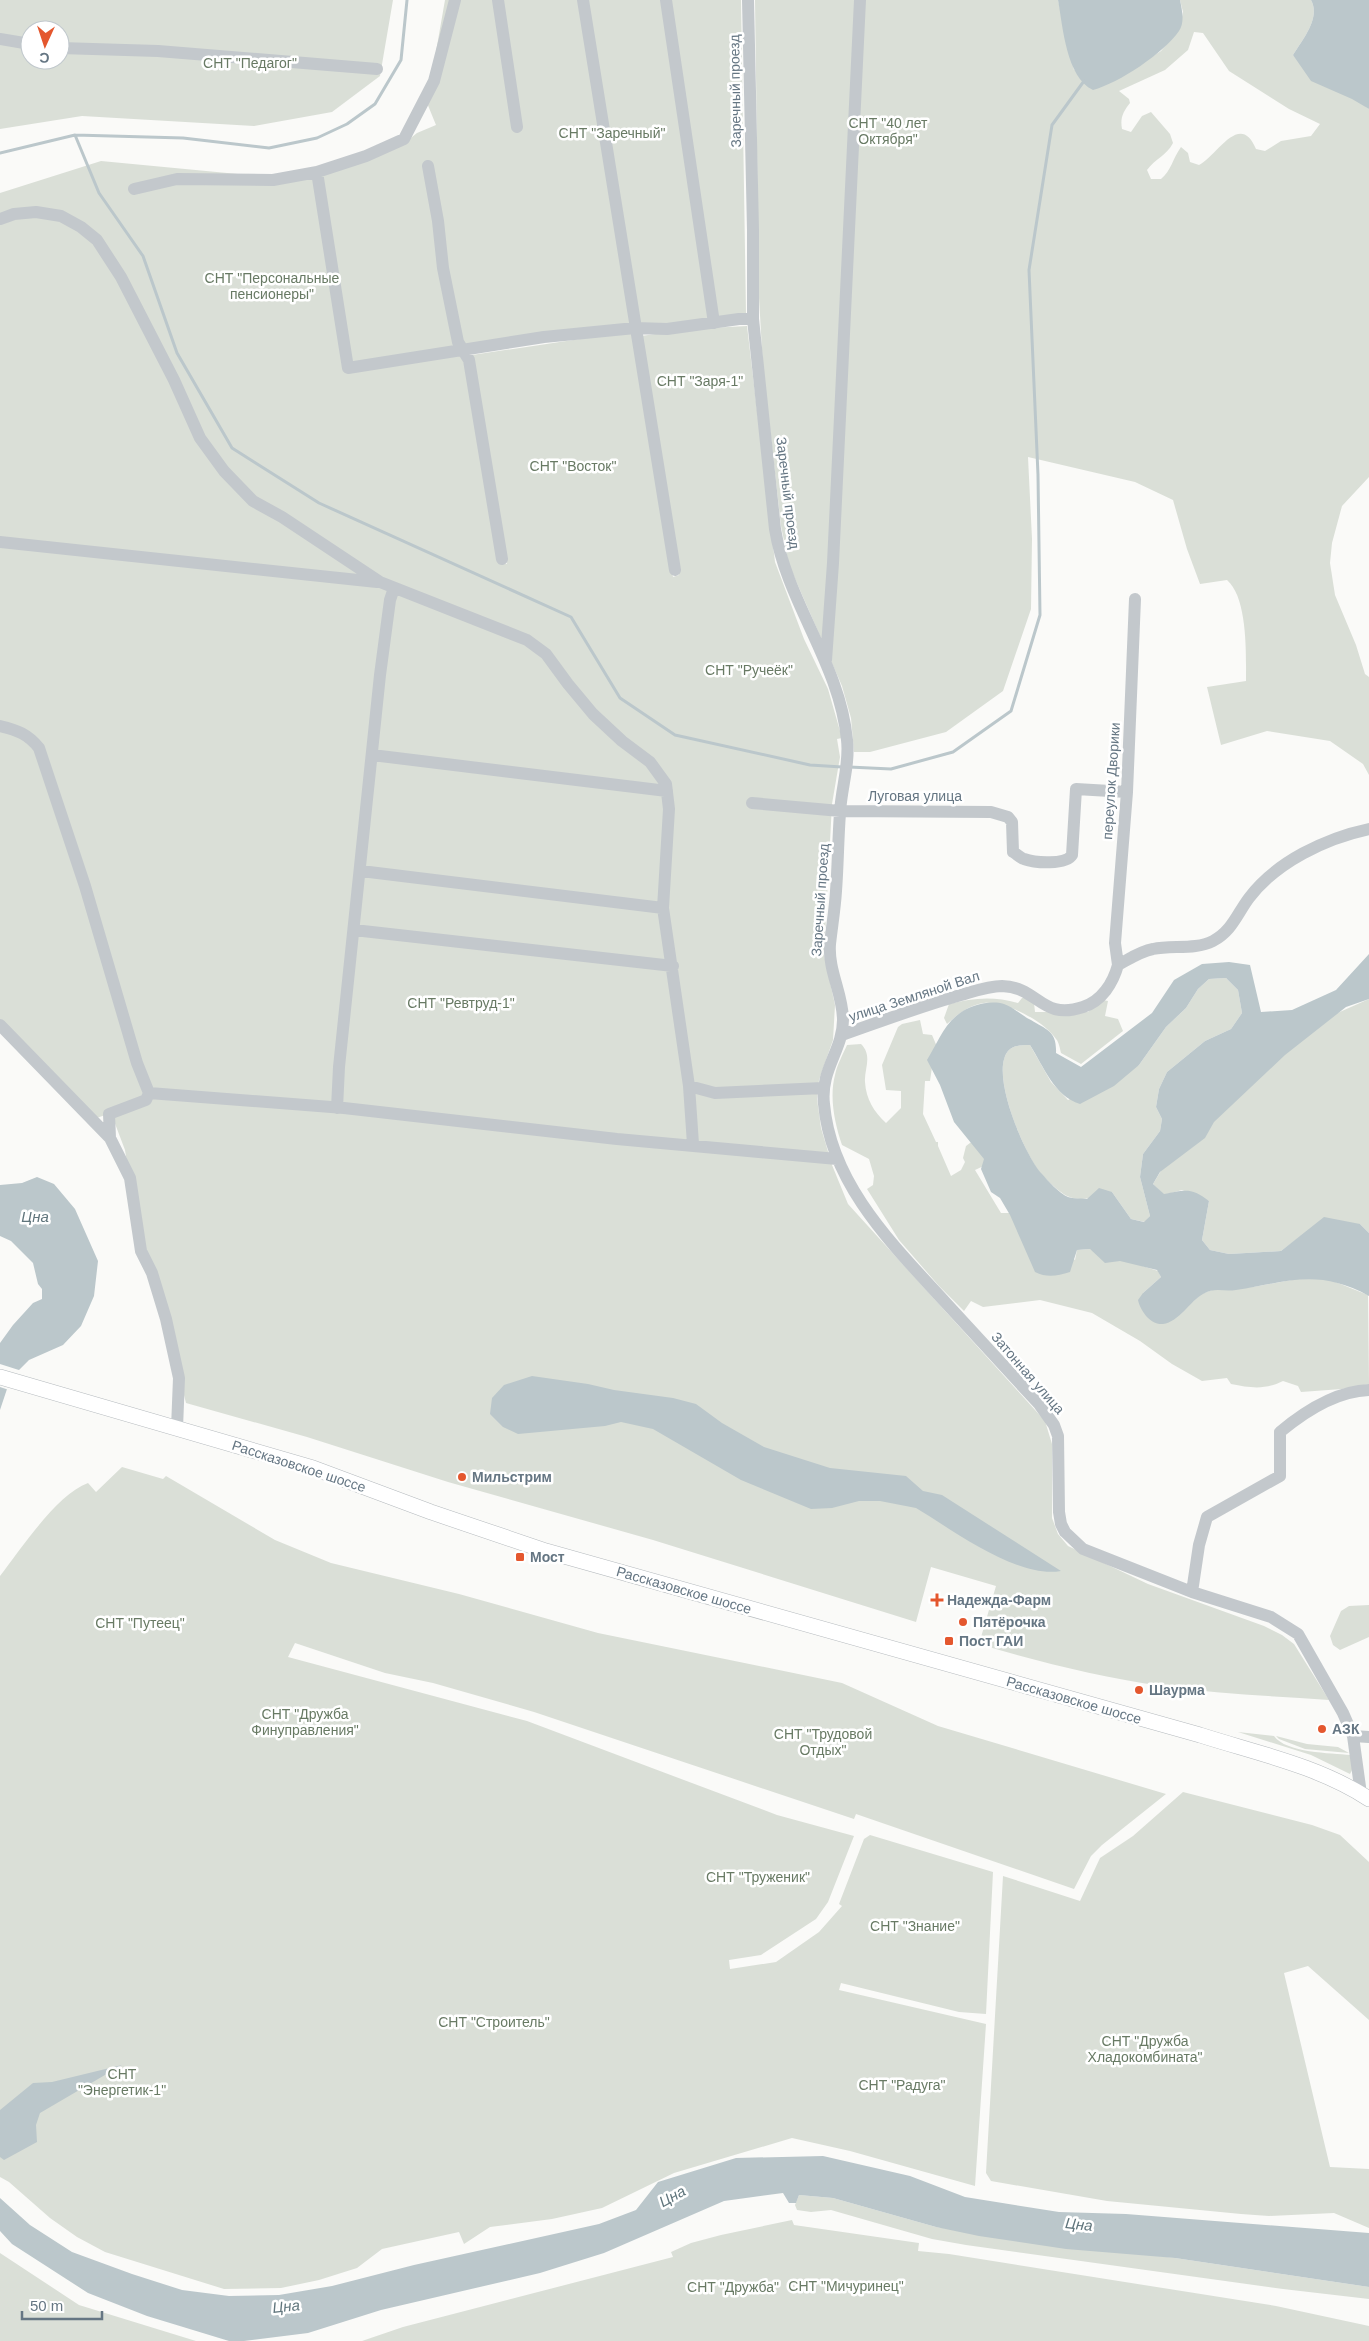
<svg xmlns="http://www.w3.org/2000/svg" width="1369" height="2341" font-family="Helvetica,sans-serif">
<rect width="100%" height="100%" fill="#fafaf8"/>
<!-- green -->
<path fill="#dadfd7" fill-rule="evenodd" d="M0,0H393L380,76L332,112L254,126L82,116L0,129ZM30,30H60V60H30Z
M445,0H741L746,313L459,352L467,361L500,562L507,564L472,355L633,331L673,577L679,575L641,336L691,329L747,326L775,562L804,639L828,689L842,738L837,739L840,757L832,804L824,955L835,1005L833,1040L819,1080L817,1099L821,1128L832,1165L848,1204L1045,1421L1052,1444V1518L1058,1534L1068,1546L1148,1584L1264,1626L1282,1635L1294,1644L1329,1700C1274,1696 1217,1694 1162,1686C1100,1677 1039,1662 979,1644L996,1586L931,1567L916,1622L653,1540L448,1482L307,1437L186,1403L161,1304L141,1251L125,1150L111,1113L91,1120L0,1024V193L101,161L258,176L259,181L402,145L417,133L436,125L427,103Z
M755,0H1058L1074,70L1145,61L1161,51L1179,30L1183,12L1180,0H1311C1321,18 1302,40 1293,55L1369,109V477L1342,506L1332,543L1330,563L1335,595L1356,645L1365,674L1369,677V775L1363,764L1330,741L1267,731L1221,745L1207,687L1246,681C1246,655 1248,598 1227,580L1200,584L1187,549L1173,500L1135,482L1028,457L1032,539L1031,609L1003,691L946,732L870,752H854L851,718L842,686L789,565L781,526L763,367L759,298ZM1194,32L1203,33L1229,71L1289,109L1320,124L1311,136L1281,141L1265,151L1256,149C1240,110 1216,157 1199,165L1190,162L1188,153L1181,147C1173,158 1171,171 1161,179H1151L1147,170C1155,159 1167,155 1173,143L1170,134L1151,112L1142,116L1131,132L1122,129C1120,118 1123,112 1130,103L1129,99L1119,91L1165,70L1188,50Z
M1226,978L1238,990L1242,1013L1231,1029L1205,1041L1167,1072L1159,1089L1156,1107L1162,1119L1160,1131L1143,1154L1140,1177L1150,1216L1145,1222L1131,1219L1112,1192C1099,1196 1081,1203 1067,1196C1059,1192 1048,1181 1041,1174C1025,1155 988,1071 1009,1050C1014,1045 1023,1045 1030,1045L1051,1082L1068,1100L1139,1065L1166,1027L1186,1008L1198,989L1209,979Z
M1029,996L1034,1003L1035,1012H1088L1103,1000L1108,1001L1105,1016L1118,1019L1123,1031L1081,1064L1061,1053C1060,1049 1059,1042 1056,1039C1044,1021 1006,1001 984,1003C969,1005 958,1014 947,1024L944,1018L949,1004C973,998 993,996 1018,1003L1022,998Z
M1369,999V1233L1360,1224L1301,1236L1281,1251L1229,1254L1210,1250L1202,1240L1209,1201L1182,1190L1164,1195L1153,1184L1227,1062Z
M920,1020L923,1034L932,1035L938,1049L933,1060L930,1081H925L923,1114L936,1142H938V1146L951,1176L961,1170L965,1162L963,1158L966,1146L978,1137L990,1163L975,1170L1001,1213H1014L1075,1260L1077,1250L1090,1249L1158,1271L1161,1277L1143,1293L1176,1317L1201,1294L1215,1289L1253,1287L1302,1278L1328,1279L1368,1295L1369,1384L1342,1389L1301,1392L1298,1386L1283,1381C1265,1390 1251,1388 1231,1384L1227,1378L1202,1381L1172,1364L1140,1341L1092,1313L1040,1300L983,1307L971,1301L964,1311L939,1286L899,1240L867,1189L873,1185L874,1176L869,1159L842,1145C835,1124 829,1098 835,1075C837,1065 843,1054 847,1045L861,1044C873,1056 864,1069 865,1082C866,1099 874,1112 886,1123L901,1108V1091L886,1090L882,1065L898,1027L902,1024Z
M122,1467L163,1479L166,1476L275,1540L331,1563L459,1594L598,1633L842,1683L938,1726L1166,1794L1102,1845L1091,1856L1074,1889L856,1814L854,1819L534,1712L433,1683L385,1673L295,1643L288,1657L527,1721L777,1815L854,1836L828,1902L816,1919L761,1955L729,1960L730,1969L776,1962L819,1932L842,1906L839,1904L864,1839L870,1835L993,1872L986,2014L959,2012L841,1983L839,1990L986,2024L975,2186L850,2151L792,2138L674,2173L602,2208L552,2219L490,2227L464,2244L459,2232L382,2249L357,2268L319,2280L281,2288L224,2289L105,2252L77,2237L50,2218L9,2182L0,2177V1576C21,1549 57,1494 88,1483L96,1492Z
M1369,1605V1637L1340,1650L1333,1645L1330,1636L1341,1611L1349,1606Z
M1238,1732L1274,1736C1286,1753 1331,1753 1350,1755L1353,1768L1350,1774L1311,1755Z
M1276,1736L1307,1744L1338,1747L1349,1753L1305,1749L1279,1739Z
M1183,1792L1312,1825L1340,1835L1369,1862V2020L1308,1966L1284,1973L1330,2167L1369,2169V2228L1334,2213L1269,2216L1241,2214L1107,2201L991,2181L986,2173L1003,1876L1080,1901L1100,1858L1133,1836Z
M799,2195L833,2198L936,2227L1175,2258L1369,2287V2299L1283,2289L966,2245L932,2239L831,2210L811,2212L797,2210L795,2205Z
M792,2220L794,2225L919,2243L918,2251L949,2254L1276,2306L1369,2326V2341H362L403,2327L673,2257L671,2252L691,2243L721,2235Z
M0,2253L79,2305L196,2341H0Z"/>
<!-- water -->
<path fill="#bbc7cb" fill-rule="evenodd" d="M1058,0H1180C1182,10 1185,22 1179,31C1164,53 1119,83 1093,90C1066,77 1063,27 1058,0Z
M1311,0H1369V109L1352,99L1311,81L1293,55C1302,40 1321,18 1311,0Z
M1369,954V999L1346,1007L1285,1055L1214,1122L1205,1138L1160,1172L1153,1184L1164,1194C1184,1190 1192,1187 1209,1201L1202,1240L1210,1250L1229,1254L1281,1251L1324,1217L1360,1224L1369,1233V1296C1318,1268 1288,1282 1236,1290C1223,1292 1215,1287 1203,1294C1190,1301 1179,1322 1163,1324C1150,1325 1140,1310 1138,1300L1143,1293L1161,1277L1157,1270L1120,1261L1105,1263L1090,1249L1077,1250L1070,1272C1057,1276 1047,1278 1035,1272L1010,1215L1000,1198L991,1192L981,1169L984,1159L954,1122L940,1085L927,1060C937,1044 944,1024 960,1013C971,1005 990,1000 1004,1004C1013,1007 1022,1016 1031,1020C1047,1030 1057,1031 1056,1053L1081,1067L1152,1013L1174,980L1202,964L1229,962L1250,965L1261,1012L1292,1010L1336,990ZM1226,978L1238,990L1242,1013L1231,1029L1205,1041L1167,1072L1159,1089L1156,1107L1162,1119L1160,1131L1143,1154L1140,1177L1150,1216L1144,1222L1131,1219L1112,1192L1099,1188L1087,1199C1081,1198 1073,1199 1068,1197C1059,1193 1048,1181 1042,1174C1025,1156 988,1071 1009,1050C1014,1045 1023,1045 1030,1045C1044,1067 1054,1096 1080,1104L1114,1086L1139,1065L1166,1027L1186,1008L1198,989L1209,979Z
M37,1177L54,1184L75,1209L98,1261L94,1296L81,1326L63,1345L29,1360L19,1370L7,1389L0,1410V1343L13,1325L33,1303L42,1299V1289L38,1284L33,1263L11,1241L0,1236V1185L22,1183Z
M532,1376L588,1384L614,1390L673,1398L696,1404L722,1423L764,1447L830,1468L906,1476L923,1491L942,1495L1061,1571C1017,1579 953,1530 916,1508L880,1501H859L832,1508L811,1509L741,1480L653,1429L621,1422L605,1426L518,1434L503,1427L490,1414L492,1398L504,1385Z
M122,2065L40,2113L36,2125L37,2142L4,2160L0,2157V2110L33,2083L52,2082Z
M823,2156L910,2176L965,2197L1059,2212L1126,2214L1369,2233V2287L1175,2258L1066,2249L979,2236L936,2227L833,2198L799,2195L796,2203H789L783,2193L724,2201L604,2253L540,2273L381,2310L308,2333L244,2341H229L147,2316L88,2293L12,2244L0,2231V2198L30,2225L72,2252L132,2274L182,2290L229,2296L279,2295L332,2286L414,2265L599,2224L636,2210L658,2182L736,2158Z"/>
<!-- pier -->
<path fill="#fafaf8" d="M0,1364L22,1371L9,1390L0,1387Z"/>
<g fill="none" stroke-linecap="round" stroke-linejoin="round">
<!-- stream -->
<path stroke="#bbc7cb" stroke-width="3" d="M75,135L99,193L143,256L177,353L232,448L319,503L571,617L620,698L675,735L810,765L842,767
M0,153L75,135L183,138L269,148L317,138L347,124L375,104L401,60L407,0
M849,767L891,769L953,752L1011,711L1040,615L1038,475L1029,270L1052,125L1084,81"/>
<!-- major casing -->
<g stroke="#b5babe" stroke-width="16">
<path id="major" d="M0,1377L313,1468L431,1512L546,1551L1200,1735C1256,1753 1319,1766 1369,1799"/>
</g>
<!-- minor -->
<path stroke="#c3c8cc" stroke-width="12" d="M498,0L517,127
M583,0L675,570
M666,0L714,323
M748,0L753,230V319L775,529C787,603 840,664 847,740C850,764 841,789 840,813C838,839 838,865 836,891C835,908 832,926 830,944C828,971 843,994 843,1020C843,1050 820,1070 824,1104C831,1185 894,1246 946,1303C977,1337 1008,1370 1039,1404L1054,1425L1058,1436L1059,1512L1061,1524L1065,1532L1083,1549L1192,1592L1271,1617L1298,1634L1343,1713L1353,1736L1361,1794
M0,39L30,44
M60,48L158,51L377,69
M428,166L438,221L443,268L458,342L469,360L502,559
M317,172L348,368L544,337L635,328L667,329L739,319H753
M134,189L177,179L273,180L317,172L366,156L404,139L434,81L455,0
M0,219L14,214L36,212L61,216L81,227L97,240L121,277L174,380L200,438L224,471L253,501L282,517L380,582L527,640L546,654L568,684L593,714L622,741L650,762L666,784L669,809L663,908L689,1086
M0,542L377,582
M826,660L833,563L860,0
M0,726C17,730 28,734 39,748L85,886L137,1063L149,1093L146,1100L109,1114L110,1138
M372,755L667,791
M752,803L840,811L991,812L1008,817L1012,822L1013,852C1017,854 1020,858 1024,859C1035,863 1066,865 1072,855L1076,789L1127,792
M361,871L663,908
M354,930L673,966
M1118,965L1115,943L1127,792L1135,599
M0,1025L110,1138L130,1178L141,1251L152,1273L166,1319L179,1378L177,1428
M842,1035C879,1022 916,1008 954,997C970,993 986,986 1002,986C1039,987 1041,1021 1083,1007C1102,1001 1113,983 1118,965C1129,959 1141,951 1153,949C1172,945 1195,950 1213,941C1232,931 1237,914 1249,898C1276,862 1326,838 1369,829
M149,1093L344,1108L617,1139L837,1159
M337,1108L339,1067L380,675L390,600L394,588
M693,1144L689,1086L715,1093L823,1088
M1192,1592L1199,1545L1207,1517L1280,1476V1432C1304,1412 1336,1391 1369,1390
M1353,1736L1369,1737"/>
<!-- major -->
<use href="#major" stroke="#fff" stroke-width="15"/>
</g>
<!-- markers -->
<g fill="#e4572e" stroke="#fff" stroke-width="2">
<circle cx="462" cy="1477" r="5"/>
<rect x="515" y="1552" width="10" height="10" rx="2.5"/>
<path d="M934.5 1592.5h5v5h5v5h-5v5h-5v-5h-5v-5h5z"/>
<circle cx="963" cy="1622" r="5"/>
<rect x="944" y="1636" width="10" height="10" rx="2.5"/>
<circle cx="1139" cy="1690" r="5"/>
<circle cx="1322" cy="1729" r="5"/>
</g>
<g text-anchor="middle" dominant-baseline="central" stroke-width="5" stroke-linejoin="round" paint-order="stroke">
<!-- park labels -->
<g font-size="14" fill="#687a64" stroke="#fff">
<text x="250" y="63">СНТ "Педагог"</text>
<text x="888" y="123">СНТ "40 лет<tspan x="888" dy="16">Октября"</tspan></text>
<text x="612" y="133">СНТ "Заречный"</text>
<text x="272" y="278">СНТ "Персональные<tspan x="272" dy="16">пенсионеры"</tspan></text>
<text x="700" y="381">СНТ "Заря-1"</text>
<text x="573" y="466">СНТ "Восток"</text>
<text x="749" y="670">СНТ "Ручеёк"</text>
<text x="461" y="1003">СНТ "Ревтруд-1"</text>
<text x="140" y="1623">СНТ "Путеец"</text>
<text x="305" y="1714">СНТ "Дружба<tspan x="305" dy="16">Финуправления"</tspan></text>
<text x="823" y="1734">СНТ "Трудовой<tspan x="823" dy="16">Отдых"</tspan></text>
<text x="758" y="1877">СНТ "Труженик"</text>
<text x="915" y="1926">СНТ "Знание"</text>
<text x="494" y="2022">СНТ "Строитель"</text>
<text x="1145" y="2041">СНТ "Дружба<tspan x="1145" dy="16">Хладокомбината"</tspan></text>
<text x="122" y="2074">СНТ<tspan x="122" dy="16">"Энергетик-1"</tspan></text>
<text x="902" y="2085">СНТ "Радуга"</text>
<text x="846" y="2286">СНТ "Мичуринец"</text>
<text x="733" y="2287">СНТ "Дружба"</text>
</g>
<!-- street labels -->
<g font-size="14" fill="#657683" stroke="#fff">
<text transform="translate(735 91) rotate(-91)">Заречный проезд</text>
<text transform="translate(788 493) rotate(83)">Заречный проезд</text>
<text transform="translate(1111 781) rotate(-86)">переулок Дворики</text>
<text x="915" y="796">Луговая улица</text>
<text transform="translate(820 900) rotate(-86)">Заречный проезд</text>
<text transform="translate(914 996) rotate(-18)">улица Земляной Вал</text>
<text transform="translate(1028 1373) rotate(49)">Затонная улица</text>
<text transform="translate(299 1466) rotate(18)">Рассказовское шоссе</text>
<text transform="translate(684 1590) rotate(16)">Рассказовское шоссе</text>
<text transform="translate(1074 1700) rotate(16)">Рассказовское шоссе</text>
</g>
<!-- poi labels -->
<g font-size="14" font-weight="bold" fill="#657683" stroke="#fff" text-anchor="start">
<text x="472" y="1477">Мильстрим</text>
<text x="530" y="1557">Мост</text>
<text x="947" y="1600">Надежда-Фарм</text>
<text x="973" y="1622">Пятёрочка</text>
<text x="959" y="1641">Пост ГАИ</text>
<text x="1149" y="1690">Шаурма</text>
<text x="1332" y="1729">АЗК</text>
</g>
<!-- water labels -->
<g font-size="15" font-style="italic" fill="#60757c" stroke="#fff">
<text x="35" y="1216">Цна</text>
<text transform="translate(672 2196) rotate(-29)">Цна</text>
<text transform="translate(1079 2224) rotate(6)">Цна</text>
<text transform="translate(286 2306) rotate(-6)">Цна</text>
</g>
</g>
<!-- north arrow -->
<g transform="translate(45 45) rotate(183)"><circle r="24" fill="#ffffff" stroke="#c1c8cd"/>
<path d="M0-4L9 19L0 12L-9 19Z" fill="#e4572e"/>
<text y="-8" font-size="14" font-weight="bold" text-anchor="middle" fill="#657683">С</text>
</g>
<!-- scale -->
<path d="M22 2311v8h80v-8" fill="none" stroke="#657683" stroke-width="2.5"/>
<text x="30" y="2311" font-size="15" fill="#657683" stroke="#ffffff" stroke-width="4" paint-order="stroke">50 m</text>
</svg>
